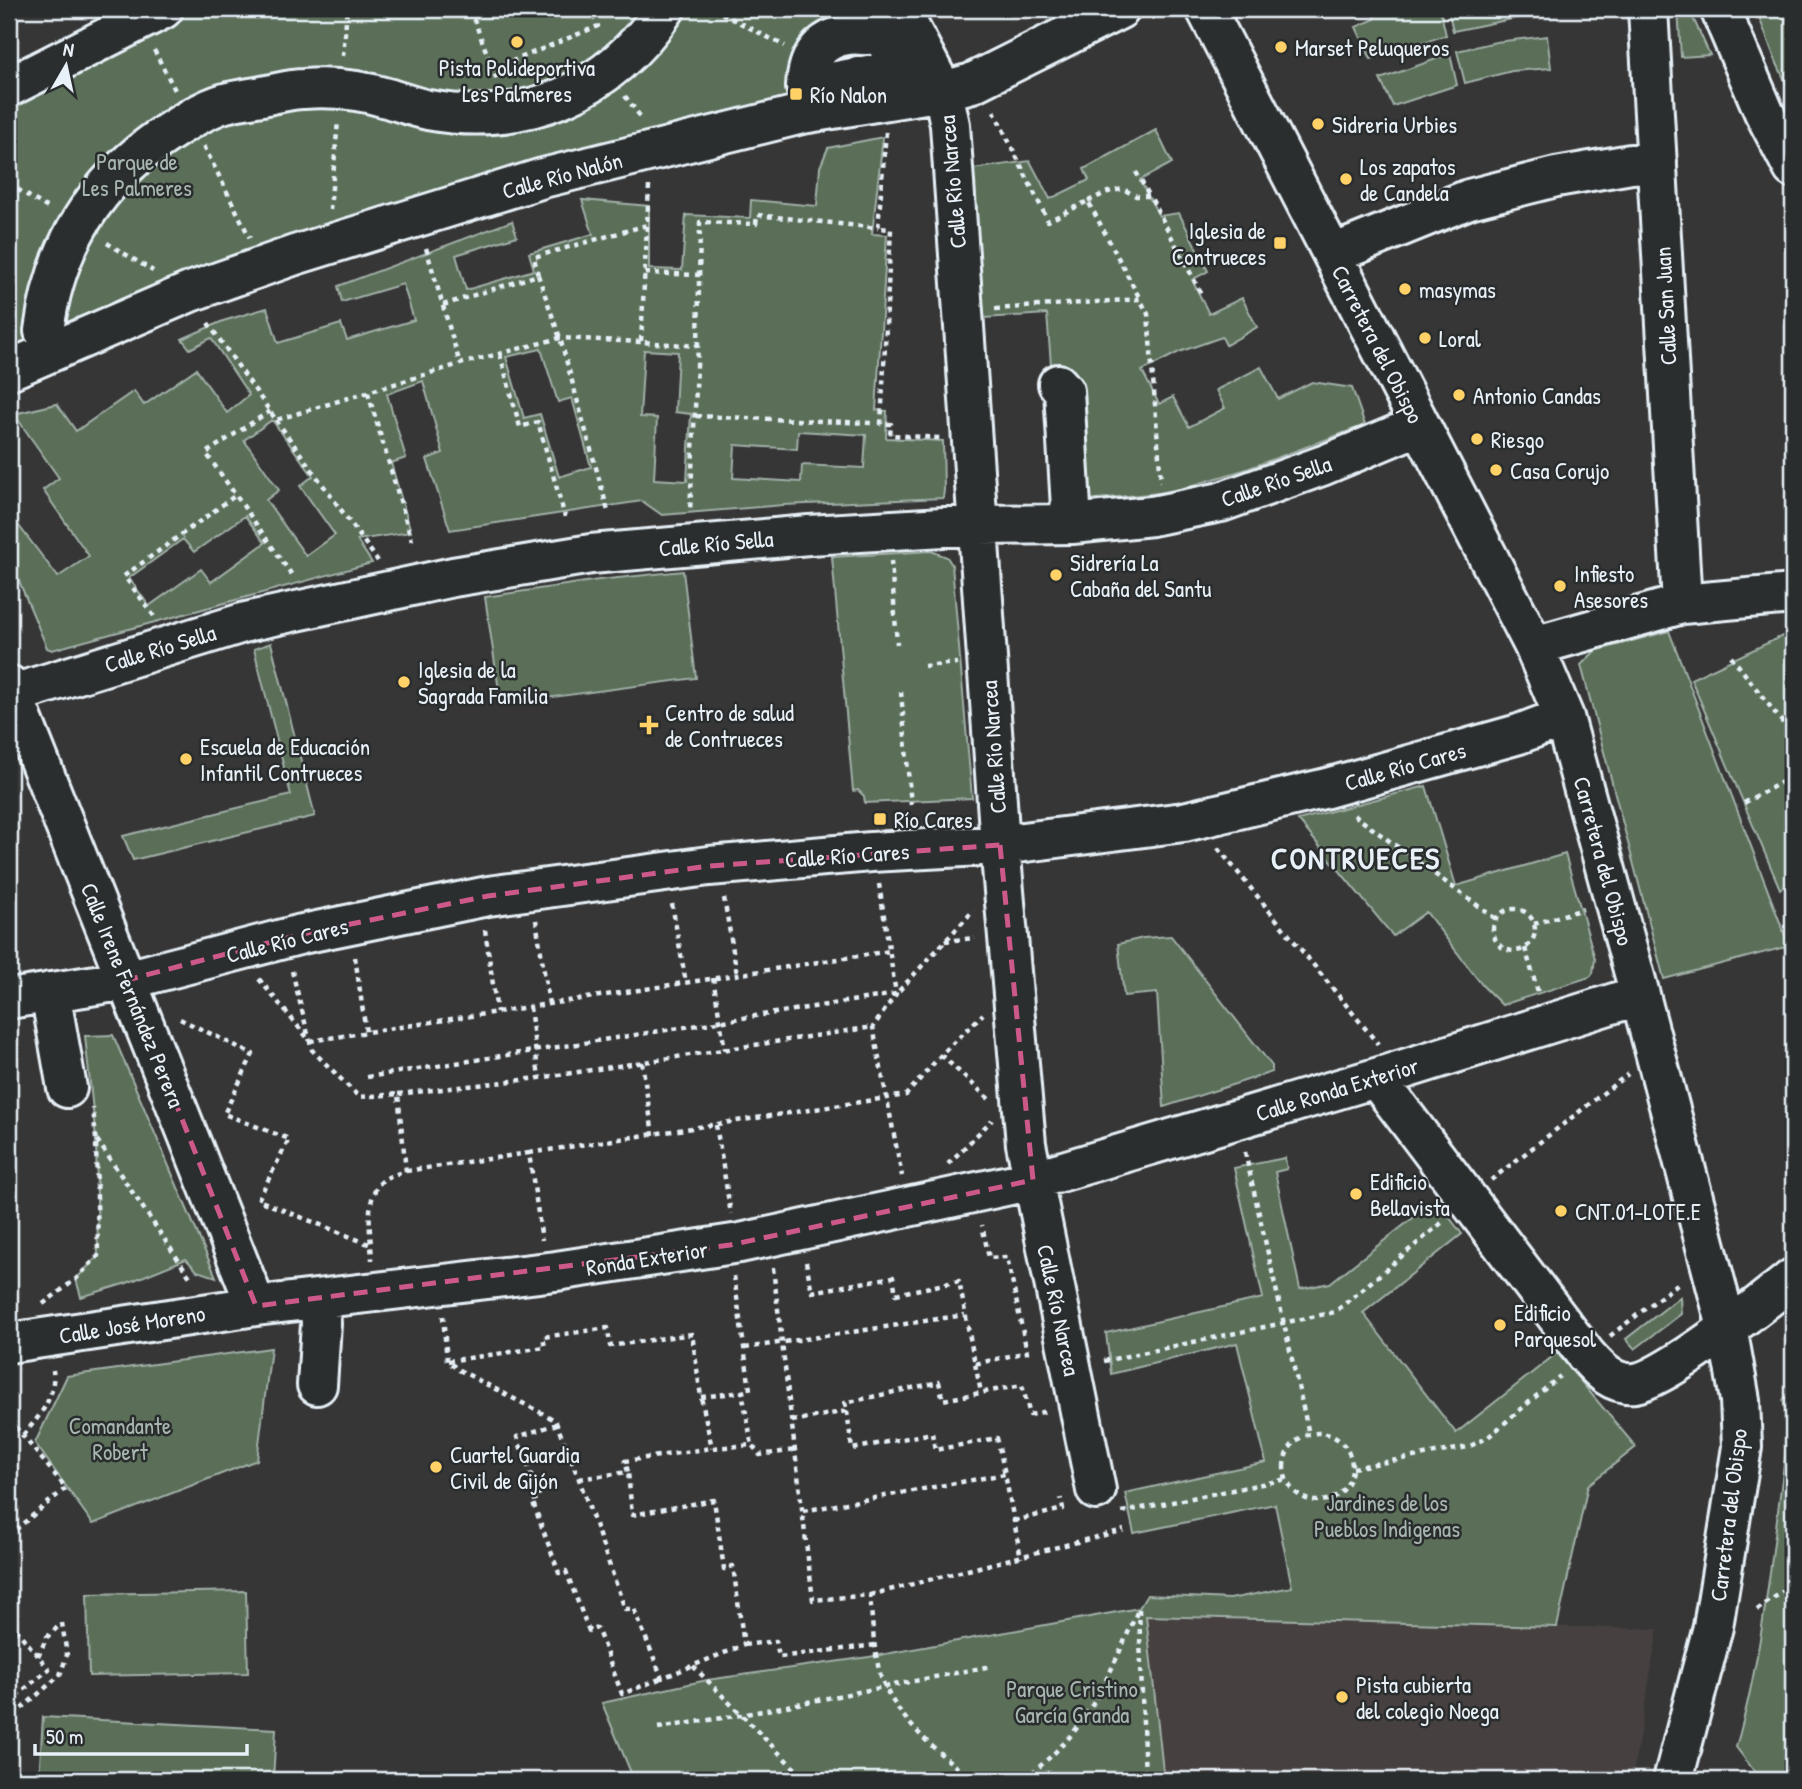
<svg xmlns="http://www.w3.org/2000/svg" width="1802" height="1789" font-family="'Patrick Hand',sans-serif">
<rect width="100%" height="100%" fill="#373636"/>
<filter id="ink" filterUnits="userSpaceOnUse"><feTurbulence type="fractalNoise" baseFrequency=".0143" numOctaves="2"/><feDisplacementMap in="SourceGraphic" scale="14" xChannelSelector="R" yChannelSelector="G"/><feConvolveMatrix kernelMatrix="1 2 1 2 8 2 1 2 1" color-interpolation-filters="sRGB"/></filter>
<g filter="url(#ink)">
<!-- built -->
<path fill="#47413f" d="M1146,1616L1658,1629L1632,1780H1164Z"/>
<!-- green -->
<path fill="#5a6e58" stroke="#a1b0a8" stroke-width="2" fill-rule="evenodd" d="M163,9H900L943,91L564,172L30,360L9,331V87Z
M1373,9H1440L1446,35L1371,59L1356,27L1375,19Z
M1448,9H1535L1536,14L1453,31Z
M1678,9H1689L1710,55L1681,57Z
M1756,9H1793V98L1775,59Z
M1547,36L1551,68L1512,71L1465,83L1457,51L1496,42Z
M1450,54L1457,85L1393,106L1380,79Z
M1156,130L1172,163L1140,180L1159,216L1179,213L1208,271L1192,280L1209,314L1242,298L1257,327L1226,345L1222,337L1179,352L1142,371L1159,404L1173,397L1189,427L1225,408L1216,390L1261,367L1278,399L1312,382L1352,388L1365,425L1244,470L1170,492L1086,500L1052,377L1047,314L984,318L972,169L1030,161L1050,199L1089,180L1084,169Z
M883,137L872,234L887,235L876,410L887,411L886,438L943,441L944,490L943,498L783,505L662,515L642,501L450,530L427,459L443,453L423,381L387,394L406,458L391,463L411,532L357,540L372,563L52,650L47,648L9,557V513L58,577L89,556L43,490L59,478L14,414L57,404L76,431L134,391L144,405L196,369L227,413L249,395L211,338L190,349L182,339L223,321L267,308L278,343L341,324L347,340L414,320L403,284L342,302L338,286L512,221L517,236L456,255L466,290L534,270L529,253L593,234L582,200L649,206V269L682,270L686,215L750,218L751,200L817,206L820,167L828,148ZM541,349L558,402L572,398L591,467L559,477L540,414L524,418L506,357ZM644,350L678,352L675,412L691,414L687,481L654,479L657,418L640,417ZM272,420L313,476L300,486L335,535L306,556L266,500L279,490L244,440ZM798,431L866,435L864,468L802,465L801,482L733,478L735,445L797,449ZM245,516L265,543L211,582L201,569L149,606L129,578L183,539L194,552Z
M931,551L947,557L952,565L972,798L865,803L864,796L858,790L853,791L832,557Z
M683,571L696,678L501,704L485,597L599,580Z
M1669,631L1789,946L1664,979L1581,665L1595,651Z
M1793,631V879L1780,889L1691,679Z
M271,643L315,816L133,860L123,836L291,795L254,649Z
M1426,786L1456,886L1565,854L1595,959L1593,973L1590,977L1502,1005L1483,986L1426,912L1393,936L1298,820Z
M1171,936L1272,1066V1072L1164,1107L1157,993L1124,996L1118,944L1143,938Z
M113,1035L216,1277L197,1271L186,1259L127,1283L81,1297L76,1279L98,1256L96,1139L85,1036Z
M1285,1158L1287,1169L1275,1172L1300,1289L1330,1283L1436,1200L1462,1234L1363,1313L1456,1433L1557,1353L1636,1447L1588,1485L1557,1627L1146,1616L1164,1780H634L602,1703L707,1680L869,1657L1139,1608L1147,1595L1230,1599L1292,1587L1275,1504L1134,1533L1125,1493L1266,1462L1237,1343L1111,1374L1106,1333L1263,1298L1234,1168Z
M1680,1297L1681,1314L1635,1349L1626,1339Z
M271,1348L257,1460L93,1524L35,1443L67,1376Z
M1793,1390V1780H1761L1736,1747C1765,1648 1774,1531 1789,1428L1783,1400Z
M246,1591L248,1673L89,1676L87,1594Z
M43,1717L276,1729L273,1780H39Z"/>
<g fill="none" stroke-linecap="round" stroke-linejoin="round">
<!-- minor casing -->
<g stroke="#e8f1f8" stroke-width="44">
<path id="minor" d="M900,9L943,91L950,125L1000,845L1026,1144L1096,1490
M1206,9L1534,646L1564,717L1640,995L1727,1327L1740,1400L1742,1447L1713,1627L1673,1780
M1648,9L1682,604
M1720,9L1764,112L1793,168
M880,30L900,69L806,87C807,60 818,39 848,35C864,33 863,39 880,30Z
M9,87L163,9
M1333,254L1469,199L1556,177L1631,164L1657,162
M44,331C55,245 96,180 169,132C186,121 205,109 225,103C238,99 253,98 267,95C279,93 291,89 303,89C330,87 361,90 387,98C401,102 414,107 428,110C526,128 609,92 665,9
M9,370L190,292L295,255L543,178L802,114L943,91L972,83L1120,9
M1058,384L1064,391L1072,524
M1534,646L1682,604L1793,594
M9,685L256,1306
M13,694L246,622L453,577L591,554L809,535L977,525L1072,524L1152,516L1221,502L1324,465L1420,425
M50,992L67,1088
M9,999L127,980L302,934L488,896L709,866L871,852L1000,845L1184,822L1327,788L1519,734L1564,717
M1376,1078L1586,1355C1600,1371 1613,1385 1635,1383C1664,1380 1766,1300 1793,1278
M9,1343L256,1306L556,1271L740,1243L1033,1180L1376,1078L1640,995
M317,1385L321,1324L319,1299"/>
</g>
<!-- path -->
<path stroke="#e8f1f8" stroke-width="4.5" stroke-dasharray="5 5" stroke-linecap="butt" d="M470,9L497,80
M713,9L785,46
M1151,18L1165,9
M154,50L176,92
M343,56L347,9
M493,69L598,26L591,9
M625,96L643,120
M994,111L1048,221L1088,201L1140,299
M886,132L878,228L891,229L881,424H891L890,435L940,438
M204,146L250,238
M1136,172L1149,195
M9,184L51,210
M649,186L641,342L698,346L690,512
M1088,201L1108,192L1123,189L1136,196H1150L1201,293
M330,210L338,121
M107,243L153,271
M426,248L460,364
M645,273L700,275
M538,275L560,338L608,511
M443,305L538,275L534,257L647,225
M995,309L1140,299L1148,314L1161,482
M208,323L276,420L460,364L560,338L641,342
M698,346L700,222L756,224L757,215L878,228
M500,354L520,427L538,422L565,517
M368,393L412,541
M270,411L206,453L294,578
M696,416L871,423
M276,420L378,561
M891,561L897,644
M154,616L124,576L236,495
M1731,656L1793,736
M924,666L957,663
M901,692L911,805
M1744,803L1793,776
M1354,815L1496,919
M1218,848L1378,1044
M879,884L896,994L873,1027L902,1176
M724,898L737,974
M672,904L686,983
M1493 930a21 21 0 1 1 42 0a21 21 0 1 1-42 0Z
M536,920L549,1004
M1534,924L1583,909
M485,930L497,1012
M945,941L975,938
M1525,948L1538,992
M355,957L366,1032
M292,971L312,1050L359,1097L398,1094L406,1171C396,1174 383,1177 377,1187C365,1206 371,1238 372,1260
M713,978L725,1050
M259,979L310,1041L890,951
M530,1007L539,1078
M180,1019L253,1054L224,1114L289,1139L258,1200L371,1245
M941,1055L990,1100
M642,1062L653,1135
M367,1077L896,994L974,910
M398,1094L539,1078L873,1027
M716,1125L731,1214
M97,1140L192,1280
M1245,1152L1309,1434
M529,1153L906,1095L941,1055L983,1014
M948,1164L992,1120
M406,1171L529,1153L542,1240
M1491,1180L1628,1074
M806,1262L812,1292L893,1277L896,1294L959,1281L975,1364L1027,1352L1007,1257L989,1258L982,1225
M773,1268L813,1600L870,1595C872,1618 873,1642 878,1665C887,1712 937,1752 973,1780
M734,1276L750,1390L742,1392L752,1445
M43,1304L76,1279L98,1256L96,1139L93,1108
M443,1316L447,1361L459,1370L555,1420L579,1479L625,1609H634L662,1678L744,1645L733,1566L724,1569L714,1500L632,1515L628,1472
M1610,1336L1680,1282
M745,1348L965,1315
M448,1361L545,1347L543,1337L608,1328L610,1346L692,1334L701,1397L712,1448
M1104,1361L1335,1312L1445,1220
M975,1364L981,1392
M701,1397L742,1392
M847,1411L852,1449L932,1433L935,1450L997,1438L1005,1474
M9,1419L66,1488L9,1535
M792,1421L847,1411L845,1403L939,1382L943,1400L1022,1385L1030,1415L1047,1411
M557,1424L517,1437L540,1498L532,1500L559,1573L566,1571L589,1631L597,1628L622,1694L662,1678
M1284 1467a34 34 0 1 1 68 0a34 34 0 1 1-68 0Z
M23,1435C40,1416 56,1397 53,1370
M1353,1468L1468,1447L1487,1438L1560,1376
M579,1479L628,1472L625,1461L712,1448L752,1445L760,1455L795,1450
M803,1511L1005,1474L1021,1558
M1122,1512L1287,1479
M1014,1521L1063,1509L1061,1498
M870,1595L1124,1530
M1139,1609L1145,1780
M1757,1610L1793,1584
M9,1621L49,1669L9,1702
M744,1645L776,1641L779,1657L875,1645
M38,1656L47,1637L61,1624
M693,1666L792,1766L810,1780
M658,1728L741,1715L991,1666
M9,1734L12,1717L60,1675L67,1655L62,1623
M1024,1780C1045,1762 1066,1744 1082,1721C1106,1686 1122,1646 1139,1608"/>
<!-- minor -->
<use href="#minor" stroke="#2a2d2e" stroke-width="38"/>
</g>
</g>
<!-- marked area -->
<path fill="none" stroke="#cd598a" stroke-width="5" stroke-dasharray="14 9" stroke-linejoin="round" d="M1000,845L1033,1180L730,1245L256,1306L127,980L302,934L488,896L709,866Z"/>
<!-- markers -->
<g fill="#ffd166" stroke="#2a2d2e" stroke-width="2.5">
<circle cx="517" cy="42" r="7"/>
<circle cx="1281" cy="47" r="7"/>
<rect x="789" y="87" width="14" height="14" rx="3.5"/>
<circle cx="1318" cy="124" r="7"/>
<circle cx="1346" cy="179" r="7"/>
<rect x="1273" y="236" width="14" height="14" rx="3.5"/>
<circle cx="1405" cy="289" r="7"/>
<circle cx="1425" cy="338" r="7"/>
<circle cx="1459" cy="395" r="7"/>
<circle cx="1477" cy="439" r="7"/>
<circle cx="1496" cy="470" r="7"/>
<circle cx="1056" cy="575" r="7"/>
<circle cx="1560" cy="586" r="7"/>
<circle cx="404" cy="682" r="7"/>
<path d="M645.5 714.5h7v7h7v7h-7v7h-7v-7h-7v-7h7z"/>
<circle cx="186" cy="759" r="7"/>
<rect x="873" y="812" width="14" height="14" rx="3.5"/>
<circle cx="1356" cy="1194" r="7"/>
<circle cx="1561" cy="1211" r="7"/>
<circle cx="1500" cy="1325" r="7"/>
<circle cx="436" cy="1467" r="7"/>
<circle cx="1342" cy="1697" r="7"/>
</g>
<g text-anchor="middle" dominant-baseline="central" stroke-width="5" stroke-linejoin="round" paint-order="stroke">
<!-- poi labels -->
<g font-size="23" fill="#e8f1f8" stroke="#2a2d2e" text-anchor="start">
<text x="1295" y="47">Marset Peluqueros</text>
<text x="517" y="67" text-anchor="middle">Pista Polideportiva<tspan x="517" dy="26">Les Palmeres</tspan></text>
<text x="810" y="94">Río Nalon</text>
<text x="1332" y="124">Sidreria Urbies</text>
<text x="1360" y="166">Los zapatos<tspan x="1360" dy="26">de Candela</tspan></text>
<text x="1266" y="230" text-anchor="end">Iglesia de<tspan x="1266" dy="26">Contrueces</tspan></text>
<text x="1419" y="289">masymas</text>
<text x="1439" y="338">Loral</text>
<text x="1473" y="395">Antonio Candas</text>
<text x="1491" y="439">Riesgo</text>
<text x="1510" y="470">Casa Corujo</text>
<text x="1070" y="562">Sidrería La<tspan x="1070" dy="26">Cabaña del Santu</tspan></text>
<text x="1574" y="573">Infiesto<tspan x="1574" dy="26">Asesores</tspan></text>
<text x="418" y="669">Iglesia de la<tspan x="418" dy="26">Sagrada Familia</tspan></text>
<text x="665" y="712">Centro de salud<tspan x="665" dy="26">de Contrueces</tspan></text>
<text x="200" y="746">Escuela de Educación<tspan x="200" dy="26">Infantil Contrueces</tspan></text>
<text x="894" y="819">Río Cares</text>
<text x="1370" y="1181">Edificio<tspan x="1370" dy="26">Bellavista</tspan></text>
<text x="1575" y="1211">CNT.01-LOTE.E</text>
<text x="1514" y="1312">Edificio<tspan x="1514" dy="26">Parquesol</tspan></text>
<text x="450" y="1454">Cuartel Guardia<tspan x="450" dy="26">Civil de Gijón</tspan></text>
<text x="1356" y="1684">Pista cubierta<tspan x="1356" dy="26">del colegio Noega</tspan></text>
</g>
<!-- park labels -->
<g font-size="23" fill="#a8b6b0" stroke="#2a2d2e">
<text x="137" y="161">Parque de<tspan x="137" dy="26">Les Palmeres</tspan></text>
<text x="120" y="1425">Comandante<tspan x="120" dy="26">Robert</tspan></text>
<text x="1387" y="1502">Jardines de los<tspan x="1387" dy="26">Pueblos Indigenas</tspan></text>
<text x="1072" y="1688">Parque Cristino<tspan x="1072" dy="26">García Granda</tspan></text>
</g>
<!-- street labels -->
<g font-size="23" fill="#e8f1f8" stroke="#2a2d2e">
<text transform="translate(562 175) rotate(-15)">Calle Río Nalón</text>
<text transform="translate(952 182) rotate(-95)">Calle Río Narcea</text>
<text transform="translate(1665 306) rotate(-93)">Calle San Juan</text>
<text transform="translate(1378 344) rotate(63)">Carretera del Obispo</text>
<text transform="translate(1276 481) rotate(-19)">Calle Río Sella</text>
<text transform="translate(716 543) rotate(-5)">Calle Río Sella</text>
<text transform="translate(160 648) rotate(-17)">Calle Río Sella</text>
<text transform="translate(993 747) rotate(-94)">Calle Río Narcea</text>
<text transform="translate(1405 766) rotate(-16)">Calle Río Cares</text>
<text transform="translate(847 855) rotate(-4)">Calle Río Cares</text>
<text transform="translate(1604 861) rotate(75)">Carretera del Obispo</text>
<text transform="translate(287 940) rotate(-14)">Calle Río Cares</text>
<text transform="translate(133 995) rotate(68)">Calle Irene Fernández Perera</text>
<text transform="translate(1337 1089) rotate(-17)">Calle Ronda Exterior</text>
<text transform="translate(647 1258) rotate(-9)">Ronda Exterior</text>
<text transform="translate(1059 1310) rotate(78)">Calle Río Narcea</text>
<text transform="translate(132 1324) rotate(-9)">Calle José Moreno</text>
<text transform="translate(1728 1515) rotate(-83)">Carretera del Obispo</text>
</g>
<!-- district labels -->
<g font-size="30" font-weight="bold" letter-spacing="2" fill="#e8f1f8" stroke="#2a2d2e">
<text x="1356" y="858">CONTRUECES</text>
</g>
</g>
<!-- margin -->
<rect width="1802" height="1789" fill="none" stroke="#2a2d2e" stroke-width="35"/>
<rect x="18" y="18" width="1767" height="1754" fill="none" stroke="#e8f1f8" stroke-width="2.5" filter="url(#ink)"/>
<!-- north arrow -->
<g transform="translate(66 66) rotate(9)" stroke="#2a2d2e" stroke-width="5" paint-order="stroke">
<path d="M0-5L12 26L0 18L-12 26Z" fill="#e8f1f8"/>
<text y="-10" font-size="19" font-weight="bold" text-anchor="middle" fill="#e8f1f8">N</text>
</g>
<!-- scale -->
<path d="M35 1744v10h212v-10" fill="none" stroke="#e8f1f8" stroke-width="3.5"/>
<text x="46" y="1744" font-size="21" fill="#e8f1f8" stroke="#2a2d2e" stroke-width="5" paint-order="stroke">50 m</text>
</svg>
